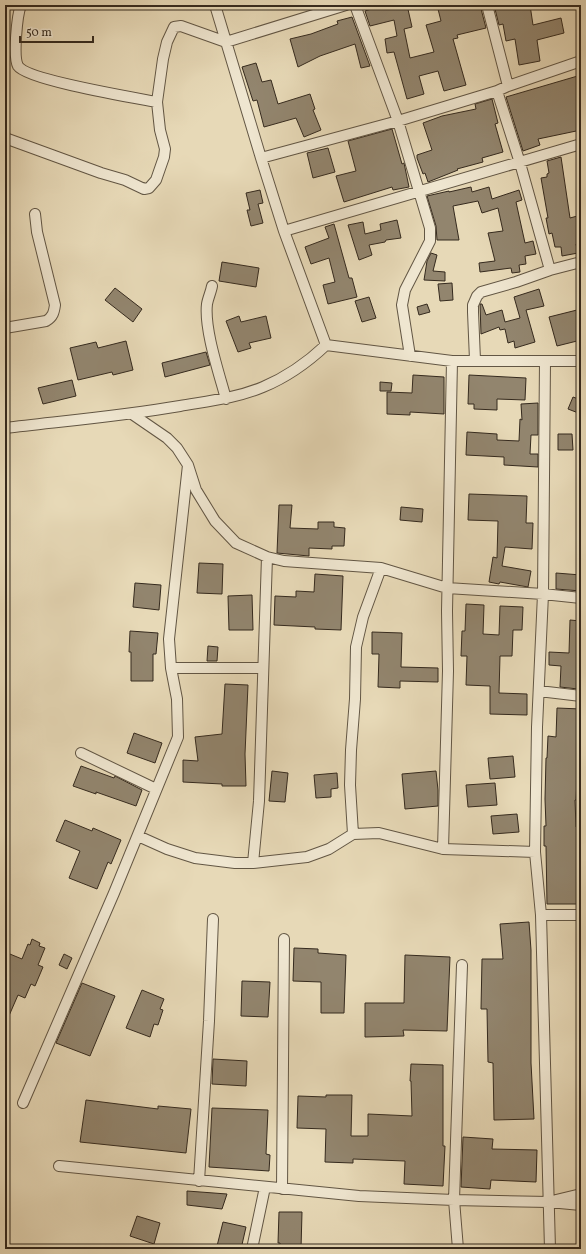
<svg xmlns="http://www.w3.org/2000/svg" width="586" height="1254" font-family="Vollkorn,serif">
<rect width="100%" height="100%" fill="#e7d9b7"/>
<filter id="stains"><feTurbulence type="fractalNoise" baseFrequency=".005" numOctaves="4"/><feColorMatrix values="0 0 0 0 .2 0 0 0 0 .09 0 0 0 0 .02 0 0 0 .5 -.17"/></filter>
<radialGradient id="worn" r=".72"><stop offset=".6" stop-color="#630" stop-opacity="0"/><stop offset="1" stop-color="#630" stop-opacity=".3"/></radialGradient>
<!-- building -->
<path fill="#92856e" stroke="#352a1e" d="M400,5H407L412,27L404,29L410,58L434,52L426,25L441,21L437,5H480L486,28L457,35L458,38L453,39L466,85L444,91L438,71L419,76L424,94L407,99L394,52L387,53L385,39L397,36L394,20L370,26L365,11L378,7V9Z
M499,5H530L533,25L561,18L564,33L537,40L540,61L519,65L515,39L506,41L503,24L499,25L495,9L500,8Z
M352,17L370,66L361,68L355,44L320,56L298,67L290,39L311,34L338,24L337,21Z
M256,63L262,82L271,80L278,104L310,94L315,109L313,110L321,130L304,137L296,118L264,127L257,100L253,101L242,67Z
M581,75V130L538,139L540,145L523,151L506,97Z
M492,99L498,123L495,124L503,152L482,158L483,162L457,169L458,170L428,182L425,173L423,174L417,158V155L432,150L423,123L442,116L476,109L475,104Z
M392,129L402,164L404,163L409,187L393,190L392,187L344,202L336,176L356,171L348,141Z
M328,148L335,172L313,178L307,153Z
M561,157L570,218L581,215V243L576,244L578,253L562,256L561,247H555L552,233L549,234L546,218H548L541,178L547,177V174L549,173L547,161Z
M471,187L472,192L489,187L492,199L519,190L522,200L516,202L525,243L533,241L536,254L525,256L526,264L519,265L520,272L512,273L511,268L480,272L479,263L495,261L488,233L503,231L498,208L482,213L478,201L453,206L459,240H437L436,226L427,196L449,191V192Z
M260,190L263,203L258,204L263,223L251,226L247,210H250L246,193Z
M397,220L401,238L386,240L385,242L369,245L372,255L359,260L348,225L363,222L365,234L381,230L380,224Z
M334,224L349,278H352L357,297L328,304L323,285L335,282L329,258L311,264L305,247L329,238L325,227Z
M431,253L437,255L433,271L445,272V281L424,280L427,261Z
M222,262L259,268L256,287L219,281Z
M452,283L453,300L440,301L438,284Z
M115,288L142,309L133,322L105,300Z
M539,289L544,306L526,310L535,342L515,348L514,341L508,343L505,329L500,330L499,327L481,334L480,304H482L486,315L502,310L505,322L520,318L514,297Z
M369,297L376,318L362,322L355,301Z
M427,304L430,312L419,315L417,307Z
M577,310L578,311H581V340L557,346L549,317Z
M239,316L241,322L266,316L271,338L249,343L251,348L238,352L226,321Z
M126,341L133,370L113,375L112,372L78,380L70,348L96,342L98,348Z
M206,352L210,365L165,377L162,363Z
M413,375L444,377V414L410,412V415L387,414V392L412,393Z
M469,375L526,378L525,400L497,399V410L474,409V404H468Z
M72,380L76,396L43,404L38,388Z
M380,382L392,383L391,391H380Z
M573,397L581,400V414L568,409Z
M538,403V435H531L530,454H538V467L504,465V457L466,455L467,432L497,434V440L519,441L520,419L522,420L521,404Z
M558,434H572L573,450H558Z
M469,494L527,496L526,523H533L532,549L505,547L502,566L531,571L528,587L500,582L499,584L489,582L493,557L497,558L498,521L468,520Z
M279,505H292L290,528L318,529V522H334V527L345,528L344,546H332V549L309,548V556L277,553Z
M401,507L423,509L422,522L400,520Z
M199,563L223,564L222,594L197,593Z
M556,573L581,575V591L556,589Z
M315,574L343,576L341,630L315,629V627L274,625L275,596L296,597V591L314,592Z
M135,583L161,585L159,610L133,607Z
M252,595L253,630H229L228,596Z
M466,604L484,605L483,634L499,635L500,606L523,607L522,630H513L512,656H500L499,693L527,694V715L490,714V686L466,685L467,656H461L462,631H465Z
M570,620L581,621V652L580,651L578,689L560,687L561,666L549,665V652L569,653Z
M130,631L158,633L156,654H153V681H131V652H129Z
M372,632L402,633L401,667L438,668V682L400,681V688L378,687L379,654H372Z
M208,646L218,647L217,661H207Z
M225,684L248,685L245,754L246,786H222V784L183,782V760L198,761L195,737L222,734Z
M557,708L581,709V780H577L576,800H575L576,827L581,826L580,904H547L546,846H544V826H546L545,799L546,758H547L548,736L556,737Z
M134,733L162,743L155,763L127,753Z
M513,756L515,777L490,779L488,758Z
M81,766L114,778L115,776L142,790L136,806L96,792V794L73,786Z
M272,771L288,773L285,802L269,801Z
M436,771L438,790V806L405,809L402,774Z
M337,773L338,788L331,789V797L316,798L314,775Z
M495,783L497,805L468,807L466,785Z
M517,814L519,832L493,834L491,816Z
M65,820L92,831L93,828L121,840L111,864L108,862L97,889L69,878L80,851L56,841Z
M529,922L531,950V1063L534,1119L494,1120L493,1063L488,1062L487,1009H481L482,959H503L500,924Z
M32,939L40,943L39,946L45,948L38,965L43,967L35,986L31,984L25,998L18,995L5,1025V952L22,959L28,944L30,945Z
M294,948L318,949V953L346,955L344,1013H321V982L293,981Z
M64,954L72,958L67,969L59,965Z
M405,955L450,957L447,1031L403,1030L404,1036L365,1037V1003H404Z
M242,981L270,982L268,1017L241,1016Z
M82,983L115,996L90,1056L56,1043Z
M142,990L164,999L160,1009L163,1010L158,1025L154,1024L150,1037L126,1028Z
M213,1059L247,1061L246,1086L212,1084Z
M411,1064L443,1065V1146H445L443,1186L404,1184L405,1161L353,1159V1163L325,1162L326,1129L297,1128L298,1096L326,1097V1095H352L351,1136H368V1114L412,1116L411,1081H410Z
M86,1100L158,1109V1106L191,1109L186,1153L80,1142Z
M212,1108L268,1110L266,1154L270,1155L269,1171L209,1167Z
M463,1137L493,1139L492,1149L537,1150L536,1182L491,1180L490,1189L461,1187Z
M187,1191L227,1194L222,1209L187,1205Z
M279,1212H302L301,1249H280V1243H278Z
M137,1216L160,1223L154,1244L130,1236Z
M223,1222L246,1227L241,1249H230L217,1246Z"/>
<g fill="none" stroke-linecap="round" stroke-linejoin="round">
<!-- minor casing -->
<g stroke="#625644" stroke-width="12">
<path id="minor" d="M21,5C17,15 13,57 18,66C27,80 136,98 157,102
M215,5L261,158L284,231L326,345
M355,5L398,121L430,228V241L405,290L402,305L410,356
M487,5L508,86
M497,91L520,163L550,270
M5,138L101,173L125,180L144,189L149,188L156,180L164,157L165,149L160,130L157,102L163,59L167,42L174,27L181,26L226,42L346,5
M261,158L398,121L497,91L508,86L581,61
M284,231L581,144
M212,286C211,292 208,298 207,304C204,329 219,373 226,399
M5,328L46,321C53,317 54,312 55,305L37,232L35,214
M326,345L452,361H581
M475,360L473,312V305L477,296L481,292L516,282L550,270L581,262
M545,361L543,594L537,727L535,852L541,915L550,1249
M132,414L167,438L177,448L188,465L196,490L215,521L236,543L267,557L284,561L381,568L447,588L543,594L581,598
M5,428C64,421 122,416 180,406C209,401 237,398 263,387C287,377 308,362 326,345
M171,668H263
M539,691L581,696
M81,753L156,789
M353,834L350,785L351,750L355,699L356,647L363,617L381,568
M138,836L167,849L195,858L235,863H253L307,857L329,849L353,834L379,833L443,849L535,852
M443,849L448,671L447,611L452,361
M253,863L259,801L267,557
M541,915H581
M23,1103L114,893L178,737L177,699L171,668L169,639L188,465
M59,1166L359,1196L454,1200L549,1202L581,1205
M199,1181L209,1021L213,919
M282,1189L284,939
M556,1200L581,1194
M252,1249L265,1187
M458,1249L454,1200L462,965"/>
</g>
<!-- minor -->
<use href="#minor" stroke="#efe6d0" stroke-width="10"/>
</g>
<!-- margin -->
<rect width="586" height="1254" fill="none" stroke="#e7d9b7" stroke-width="20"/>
<rect x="6" y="6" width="574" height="1242" fill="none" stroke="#352a1e" stroke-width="2"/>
<rect x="10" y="10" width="566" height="1234" fill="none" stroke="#352a1e"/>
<!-- scale -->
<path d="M20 36v6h73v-6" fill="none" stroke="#352a1e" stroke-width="2"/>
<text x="26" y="36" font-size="12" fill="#352a1e" stroke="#efe6d0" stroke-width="3" paint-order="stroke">50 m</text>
<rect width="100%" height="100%" filter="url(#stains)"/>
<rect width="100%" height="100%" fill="url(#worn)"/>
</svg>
